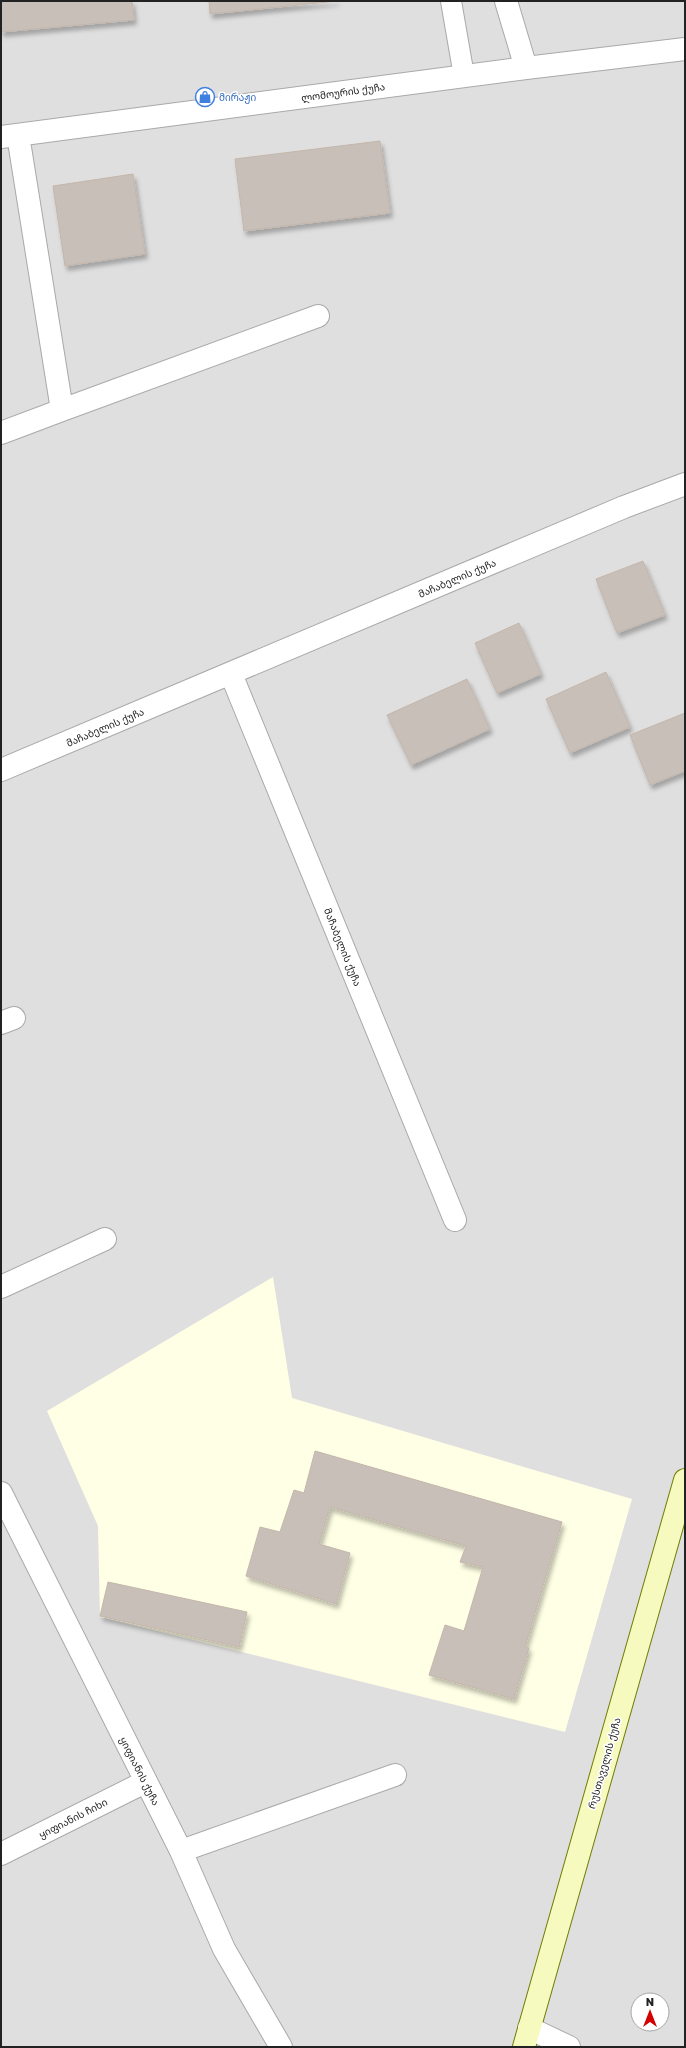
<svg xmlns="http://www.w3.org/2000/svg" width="686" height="2048" font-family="'Golos Text','Noto Sans Georgian',sans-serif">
<defs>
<filter id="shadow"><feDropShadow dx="2.5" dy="4.5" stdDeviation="2" flood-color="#0004"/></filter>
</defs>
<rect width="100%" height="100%" fill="#f2efe9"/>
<!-- residential -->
<path fill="#e0dfdf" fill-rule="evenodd" d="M1,1H685V2047H1ZM638,2000H662V2024H638Z"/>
<!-- education -->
<path fill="#ffffe5" d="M273,1277L292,1398L632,1499L565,1732L100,1617L98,1526L47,1411Z"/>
<!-- building -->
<path fill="#c7bfb8" stroke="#c4b6ab" filter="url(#shadow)" d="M1,1H132L134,20L1,32Z
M209,1H337L210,14Z
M380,141L390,213L244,231L235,159Z
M133,174L145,254L65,266L53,186Z
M643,561L665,615L617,633L596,579Z
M519,623L541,674L497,693L475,643Z
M606,672L630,727L570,753L546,699Z
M467,679L490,729L411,765L387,715Z
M685,713V771L650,785L630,735Z
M315,1451L562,1522L525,1647L529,1648L514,1699L429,1675L445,1625L464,1631L483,1567L460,1562L466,1546L330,1507L319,1544L350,1553L336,1604L246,1576L260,1527L280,1532L294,1490L304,1493Z
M108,1582L247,1612L239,1647L100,1616Z"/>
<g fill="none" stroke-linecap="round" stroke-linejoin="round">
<!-- lane casing -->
<g stroke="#a9a9a9" stroke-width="22">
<path id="lane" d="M451,1L464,76"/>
</g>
<!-- street casing -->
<g stroke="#a9a9a9" stroke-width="24">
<path id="street" d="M506,1L526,68
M1,137L526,68L685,49
M62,410L318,316
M1,433L62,410L18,135
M231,674L455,1220
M1,770L624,507L685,484
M1,1023L14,1018
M1,1287L105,1239
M1,1493L181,1851L224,1949L281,2047
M181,1851L395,1775
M1,1854L145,1782
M529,2028L569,2047"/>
</g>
<!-- secondary casing -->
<g stroke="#707d05" stroke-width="24">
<path id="secondary" d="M524,2047L685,1480"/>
</g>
<!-- lane -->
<use href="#lane" stroke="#fff" stroke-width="20"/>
<!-- street -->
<use href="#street" stroke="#fff" stroke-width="22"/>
<!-- secondary -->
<use href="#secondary" stroke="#f7fabf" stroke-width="22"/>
</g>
<!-- icons -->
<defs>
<g id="shop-ring" transform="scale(1)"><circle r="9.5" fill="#fff" stroke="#3f7fe0" stroke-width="1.5"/><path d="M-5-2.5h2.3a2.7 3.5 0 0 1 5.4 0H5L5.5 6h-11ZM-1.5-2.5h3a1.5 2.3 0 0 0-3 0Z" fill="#3f7fe0"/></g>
</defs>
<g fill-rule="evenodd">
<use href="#shop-ring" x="205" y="97"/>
</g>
<g text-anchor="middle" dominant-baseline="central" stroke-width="3" stroke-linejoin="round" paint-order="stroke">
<!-- street labels -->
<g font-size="10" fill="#222" stroke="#fff">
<text transform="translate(343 92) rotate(-8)">ლომოურის ქუჩა</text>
<text transform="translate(457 578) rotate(-23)">მაჩაბელის ქუჩა</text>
<text transform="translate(105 727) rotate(-23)">მაჩაბელის ქუჩა</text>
<text transform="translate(343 947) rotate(68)">მაჩაბელის ქუჩა</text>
<text transform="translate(604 1763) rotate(-74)">რუსთაველის ქუჩა</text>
<text transform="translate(140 1771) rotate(63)">ყიფიანის ქუჩა</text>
<text transform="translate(73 1818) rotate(-27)">ყიფიანის ჩიხი</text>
</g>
<!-- shop labels -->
<g font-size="10" fill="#366cbe" stroke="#fff" text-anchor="start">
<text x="219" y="97">მირაჟი</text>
</g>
</g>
<!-- border -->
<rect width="686" height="2048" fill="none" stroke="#222222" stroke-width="4"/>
<!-- north arrow -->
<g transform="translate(650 2012)"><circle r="19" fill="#ffffff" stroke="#a7a7a7"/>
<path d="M0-3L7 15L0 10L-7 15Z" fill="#d40000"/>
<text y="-6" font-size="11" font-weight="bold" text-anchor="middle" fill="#222222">N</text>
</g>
</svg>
